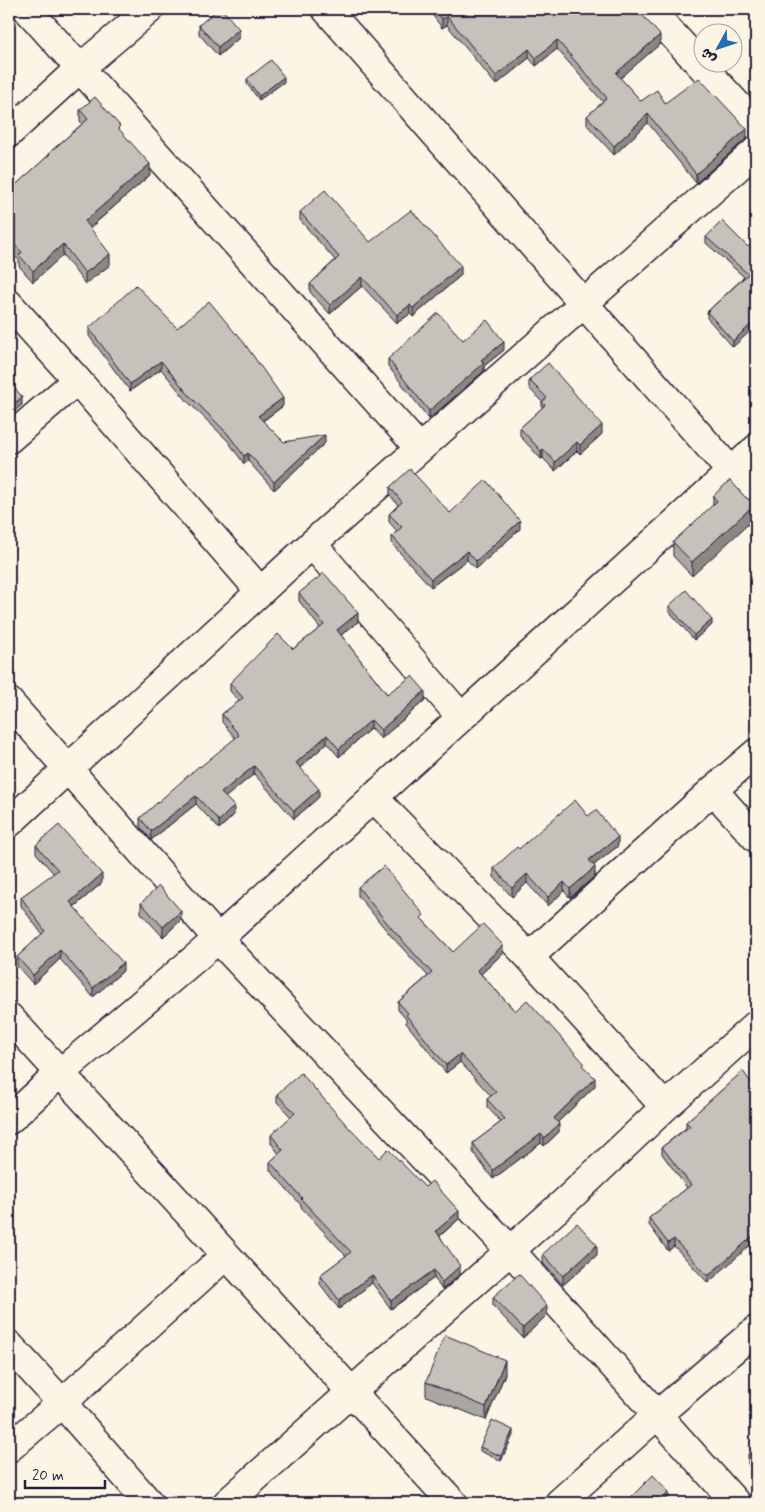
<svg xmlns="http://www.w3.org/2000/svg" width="765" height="1512" font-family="Mynerve,'Playpen Sans Arabic',sans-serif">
<rect width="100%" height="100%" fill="#fcf5e5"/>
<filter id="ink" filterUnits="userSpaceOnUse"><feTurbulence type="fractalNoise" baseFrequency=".02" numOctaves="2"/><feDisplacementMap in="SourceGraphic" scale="10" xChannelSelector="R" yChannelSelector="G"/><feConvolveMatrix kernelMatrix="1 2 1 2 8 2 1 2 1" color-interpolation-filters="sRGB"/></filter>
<g filter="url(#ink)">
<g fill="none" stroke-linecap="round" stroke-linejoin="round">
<!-- minor casing -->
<g stroke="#22223b" stroke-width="31">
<path id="minor" d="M27,9L419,448
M326,9L756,500
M649,9L756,125
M9,133L80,68L150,9
M9,304L77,380L260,591
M9,439L77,380
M312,544L461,717
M9,702L218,939L510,1250L736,1503
M756,753L713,790L756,838
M373,797L529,957L665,1107
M9,823L312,544L756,151
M529,957L713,790
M9,1017L453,1503
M9,1120L60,1073L218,939L756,449
M9,1345L62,1403L149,1503
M9,1448L62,1403L226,1255
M227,1503L569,1198L665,1107L756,1025
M559,1503L657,1415L756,1330"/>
</g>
<!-- minor -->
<use href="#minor" stroke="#fcf5e5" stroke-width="28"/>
</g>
<!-- wall -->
<path fill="#aaa6a1" stroke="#22223b" d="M428,9H637L660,44L620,78L641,101L665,103L747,138L696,183L648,123L614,155L587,125V116L603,102L557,49L536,66L529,58L496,85L447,25L442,28Z
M199,25L239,38L218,56L199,34Z
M247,79L284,82L259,100L247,84Z
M80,110L120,131L150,175L90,228L110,265L85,284L63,255L33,282L19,266V260L9,251V191L49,155V153L82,124L80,121Z
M300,212L370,242L461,275L413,317L410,314L397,323L362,286L330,314L310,292V284L335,260L300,220Z
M706,237L748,247L756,239L733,347L707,318V312L744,277L706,243Z
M89,328H177L283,406L263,421L284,442L325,443L274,490L248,461L244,464L228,441L188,402L161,369L130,391L89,336Z
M463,340L504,350L484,366V371L429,419L388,366V359Z
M529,380L602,434L580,454L577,451L555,471L543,458L541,459L520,436V428L542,408V402L529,388Z
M390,487L450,513L520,529L476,569L467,560L431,587L392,544V536L397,531L389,522V514L398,505L390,495Z
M713,496L745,497L751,501L692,576L673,556V542L713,506Z
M299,593L358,622L341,635L387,694L425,700L381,739L371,728L339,757L327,743L300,768L319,797L294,819L254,774L225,797L234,815L219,829L196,804L151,840L140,826V818L236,739L222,722V714L239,701L230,691V683L293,649L320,628L299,601Z
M669,606L712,625L694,640L669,611Z
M588,816L618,846L594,865L595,876L570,898L564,891L548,906L527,883L512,897L494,877V868L519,849Z
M36,845L102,883L74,907L123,971L93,997L60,959L33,984L17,966V957L42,934L21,906V897L54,874L36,853Z
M358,887L424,921L453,952L503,953L481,974L515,1011L584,1067L595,1086L558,1122L559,1132L544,1146L541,1143L493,1179L473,1152V1143L501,1122L487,1107V1099L491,1096L460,1062L446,1073L406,1023V1019L398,1010V1002L428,976L392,937L358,896Z
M141,903L181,920L163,937L141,913Z
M743,1071L708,1283L674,1246L668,1251L649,1225V1218L687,1188L662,1154V1147L686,1128V1122Z
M277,1094L350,1129L379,1158L425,1187L459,1219L440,1236L460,1274L442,1290L434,1278L391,1309L372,1283L339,1309L320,1284V1275L346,1256L301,1207V1205L270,1170V1162L279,1154L271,1143V1135L291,1117L277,1102Z
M543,1254L597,1255L563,1285L543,1263Z
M493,1297L547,1315L523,1338L493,1306Z
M505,1374L486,1420L426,1396V1382Z
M513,1435L501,1461L480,1451V1447Z
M756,1448V1474L748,1464V1454Z
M632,1496L669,1497L663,1503H634L632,1501Z"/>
<!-- shaded-wall -->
<path fill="#8b8783" stroke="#22223b" d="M447,16V25L442,28V19Z
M239,29V38L218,56V47Z
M660,35V44L616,82V73Z
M557,40V49L536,66V58Z
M529,49V58L496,85V76Z
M284,77V82L259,100V96Z
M648,114V123L614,155V146Z
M747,129V138L696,183V174Z
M150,164V175L85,232V221Z
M63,244V255L33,282V271Z
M110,254V265L85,284V273Z
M461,266V275L413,317V308Z
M362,277V286L330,314V305Z
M410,305V314L397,323V315Z
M756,320V326L733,347V341Z
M504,342V350L484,366V371L429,419V411L481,360Z
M161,361V369L130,391V384Z
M22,397V405L9,416V408Z
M283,398V406L258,424V416Z
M602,425V434L580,454V445Z
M325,435V443L274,490V482Z
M577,442V451L555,471V462Z
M543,449V458L541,459V451Z
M248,453V461L244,464V456Z
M756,503V517L692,576V562Z
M520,521V529L476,569V561Z
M467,551V560L431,587V579Z
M358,613V622L337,638V630Z
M712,620V625L694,640V635Z
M425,691V700L381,739V730Z
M371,720V728L339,757V749Z
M327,735V743L296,771V763Z
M254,766V774L221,801V793Z
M319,789V797L294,819V811Z
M196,796V804L151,840V831Z
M234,806V815L219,829V821Z
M618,837V846L589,869V860Z
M595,867V876L570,898V889Z
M102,874V883L70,910V902Z
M527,874V883L512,897V888Z
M564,882V891L548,906V897Z
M181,911V920L163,937V927Z
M503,945V953L477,978V970Z
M60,950V959L33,984V975Z
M123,963V971L93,997V988Z
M460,1054V1062L446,1073V1065Z
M595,1078V1086L554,1126V1118Z
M559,1124V1132L544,1146V1138Z
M541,1134V1143L493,1179V1170Z
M459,1211V1219L436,1239V1231Z
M756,1233V1240L708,1283V1276Z
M674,1239V1246L668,1251V1243Z
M597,1245V1255L563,1285V1276Z
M460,1266V1274L442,1290V1282Z
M434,1270V1278L391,1309V1301Z
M372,1275V1283L339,1309V1300Z
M547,1306V1315L523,1338V1328Z
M505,1360V1374L486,1420V1407Z
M513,1430V1435L501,1461V1456Z
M669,1492V1497L663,1503H658Z"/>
<!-- building -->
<path fill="#c6c1bb" stroke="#22223b" d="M218,9H222L239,29L218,47L199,25Z
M434,9H637L660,35L616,73L641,101L657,90L665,103L699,78L747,129L696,174L648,114L614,146L587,116L607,98L557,40L536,58L529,49L496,76L447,16L442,19Z
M271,60L284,77L259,96L247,79Z
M95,97L120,126L118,128L150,164L85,221L110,254L85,273L63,244L33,271L19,255L22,252L9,240V191L50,154L49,153L88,119L80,110Z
M325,190L370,242L411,210L461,266L413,308L410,305L397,315L362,277L330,305L310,284L339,257L300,212Z
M722,221L748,247L756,239V320L733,341L707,312L748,274L706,237Z
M136,285L177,328L209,301L236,334L237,333L283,398L258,416L284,442L325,435L274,482L248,453L244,456L228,434L188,394L161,361L130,384L89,328Z
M438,313L463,340L487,320L504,342L481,360L484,363L429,411L388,359Z
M548,363L602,425L580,445L577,442L555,462L543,449L541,451L520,428L545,405L542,402L547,398L529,380Z
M9,381L22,397L9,408Z
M410,469L450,513L486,480L520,521L476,561L467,551L431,579L392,536L402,527L389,514L402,502L390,487Z
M730,480L745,497L751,501L756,502V503L692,562L673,542L717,501L713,496Z
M324,573L358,613L337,630L387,694L412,676L425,691L381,730L371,720L339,749L327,735L296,763L319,789L294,811L254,766L221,793L234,806L219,821L196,796L151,831L140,818L199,766L200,767L239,735L222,714L243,698L230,683L278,634L293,649L324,625L299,593Z
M686,590L712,620L694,635L669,606Z
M575,800L588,816L596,810L618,837L589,860L595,867L570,889L564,882L548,897L527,874L512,888L494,868L517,847L519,849Z
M59,825L102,874L70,902L123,963L93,988L60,950L33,975L17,957L45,931L21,897L58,870L36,845Z
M384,866L424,915L421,918L453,952L483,924L503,945L477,970L515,1011L527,1000L584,1063L582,1065L595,1078L554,1118L559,1124L544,1138L541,1134L493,1170L473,1143L505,1119L487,1099L496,1092L460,1054L446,1065L406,1015L408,1013L398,1002L432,973L392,929L358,887Z
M159,886L181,911L163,927L141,903Z
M743,1071L756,1090V1233L708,1276L674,1239L668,1243L649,1218L691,1185L662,1147L690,1126L686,1122Z
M301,1073L350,1129V1128L379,1158L388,1149L425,1187L432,1181L459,1211L436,1231L460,1266L442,1282L434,1270L391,1301L372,1275L339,1300L320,1275L351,1252L301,1199L302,1198L270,1162L283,1150L271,1135L295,1113L277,1094Z
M577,1223L597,1245L563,1276L543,1254Z
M519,1274L547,1306L523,1328L493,1297Z
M445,1335L505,1360L486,1407L426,1382Z
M492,1420L513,1430L501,1456L480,1447Z
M756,1448V1465L748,1454Z
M653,1475L669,1492L658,1503H639L632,1496Z"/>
</g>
<!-- margin -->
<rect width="765" height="1512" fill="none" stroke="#fcf5e5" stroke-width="30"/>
<rect x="15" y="15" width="735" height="1482" fill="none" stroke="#22223b" stroke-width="2" filter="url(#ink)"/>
<!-- north arrow -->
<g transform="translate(718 48) rotate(230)"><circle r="24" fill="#fcf5e5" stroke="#a5a1a1"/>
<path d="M0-4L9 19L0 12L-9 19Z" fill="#1f6fb2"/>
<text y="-8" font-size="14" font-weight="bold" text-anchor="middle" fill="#22223b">ش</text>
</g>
<!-- scale -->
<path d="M25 1480v8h80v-8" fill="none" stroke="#22223b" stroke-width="2.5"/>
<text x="32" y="1480" font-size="15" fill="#22223b" stroke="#fcf5e5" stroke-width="4" paint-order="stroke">20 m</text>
</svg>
